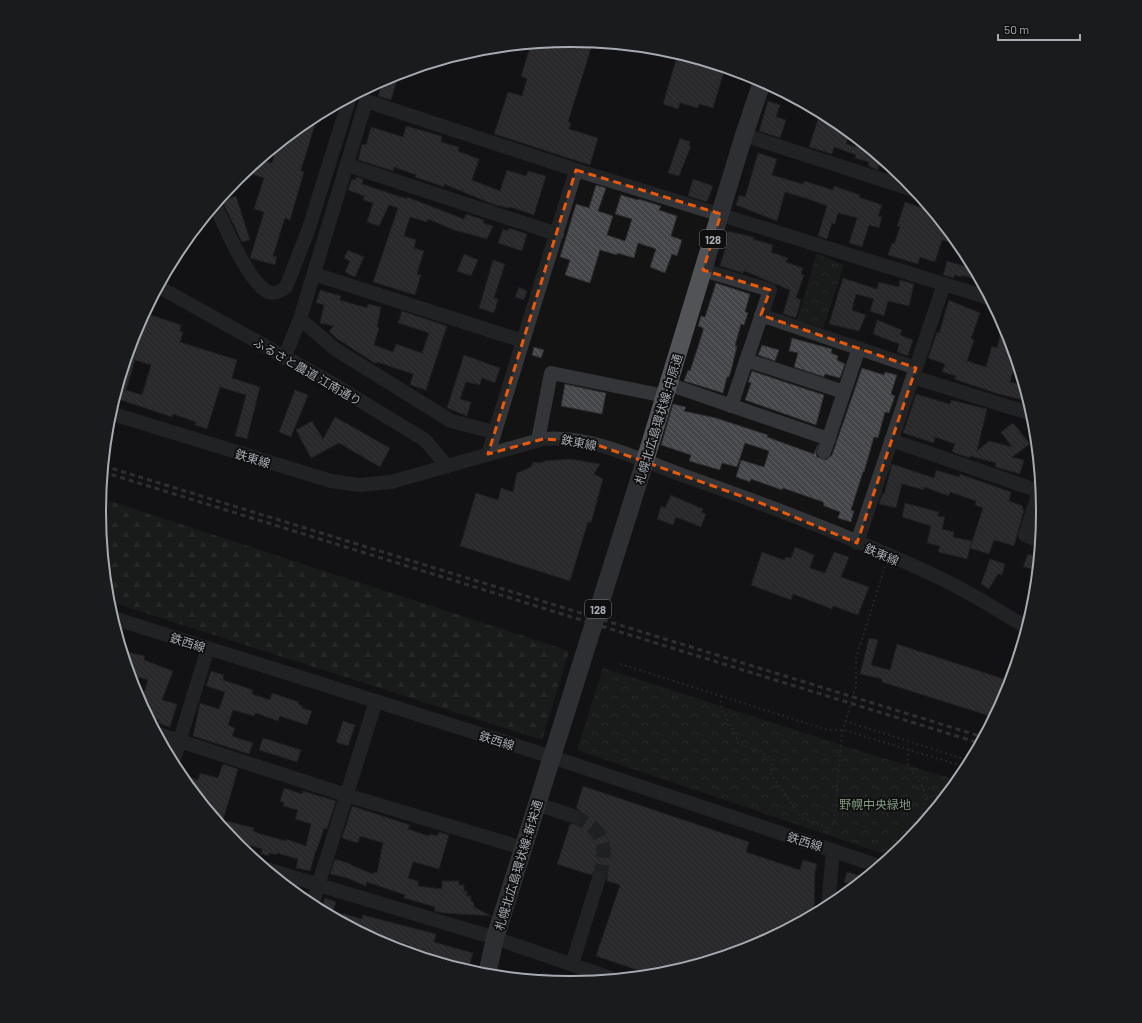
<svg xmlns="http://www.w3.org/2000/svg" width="1142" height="1023" font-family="Barlow,'Noto Sans JP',sans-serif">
<defs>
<pattern id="forest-firs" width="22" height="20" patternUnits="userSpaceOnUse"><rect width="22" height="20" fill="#202620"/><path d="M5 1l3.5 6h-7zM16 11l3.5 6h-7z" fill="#3d433e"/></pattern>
<pattern id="park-crowns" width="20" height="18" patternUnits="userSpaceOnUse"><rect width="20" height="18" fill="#202620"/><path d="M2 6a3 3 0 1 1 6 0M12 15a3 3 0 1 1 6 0" fill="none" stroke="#3d433e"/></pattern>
<pattern id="building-back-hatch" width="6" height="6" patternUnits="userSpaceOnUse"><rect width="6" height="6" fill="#454649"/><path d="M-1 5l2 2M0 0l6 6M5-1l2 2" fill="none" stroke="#5d5e61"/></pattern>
</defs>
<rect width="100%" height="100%" fill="#131314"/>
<!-- forest -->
<path fill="url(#forest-firs)" d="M101,498L569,651L542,740L108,601L100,511Z"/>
<!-- park -->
<path fill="url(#park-crowns)" d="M817,253L844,265L823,328L797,320Z
M603,668L863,752L957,780L904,845L890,856L577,750Z"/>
<!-- building -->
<path fill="url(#building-back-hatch)" stroke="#2d2d30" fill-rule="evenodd" d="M571,40L593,42L568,122L571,123L569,129L598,138L590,165L494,134L508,92L522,96L527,79L521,76L531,44Z
M678,53L725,68L713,108L699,104L698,108L680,103L678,109L663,104Z
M399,73L391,100L378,96L382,83L385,84L386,78Z
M768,101L780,105L776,117L786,120L780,138L759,131Z
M318,115L301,170L304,172L290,220L285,218L273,256L277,257L275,265L250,258L264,212L254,209L264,178L244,172L260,160L272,163L277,146L282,142L286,143L288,137L309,119Z
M824,115L850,133L846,144L871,151L881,159L878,170L868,166L869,162L855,158L856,155L834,147L832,154L809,147L818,119L822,120Z
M406,126L442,136L441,142L459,147L458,151L479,159L472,180L500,191L507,170L526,176L528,171L546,176L534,215L510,207V208L495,205L444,184V187L415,177L416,175L394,167L393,171L358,160L362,144L366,145L371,127L403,137Z
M680,138L690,142L689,146H691L679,176L668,173Z
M758,153L777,159L772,175L803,184L804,181L833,190L834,186L860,195L859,197L882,205L878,216L882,217L879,228L869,225L862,247L849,243L857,218L838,213L835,224L832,223L827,239L818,236L827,206L811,200L785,192L777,221L736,205L739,195L745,197Z
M356,177L363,179L362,184L407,199V197L420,202L464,219L466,214L484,220L483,223L493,226L487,239L454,230L428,219L427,222L410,217L404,236L416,240L414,248L424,251L417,274L421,275L415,295L373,282L398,208L389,205L379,226L367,222L373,203L363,200L364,196L348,190L352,179L355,180Z
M693,179L713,186L707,202L688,196Z
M596,185L606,188L598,211L613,216L607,235L625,241L632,219L615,214L621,195L638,200L639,199L661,206L659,210L677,216L671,236L682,240L677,256L672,254L665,273L650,267L656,249L638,243L634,258L617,253V255L600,250L590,283L565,275L570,260L560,257L576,204L589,208Z
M236,196L250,240L242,242L222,201Z
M905,202L931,211L959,245L942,240L935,262L920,257L918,264L888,255L892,243L894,244L900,227L897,226Z
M509,228L527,234L522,251L498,243L503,229L508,231Z
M727,231L754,237L753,239L773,245L771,252L788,258L786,262L803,268L801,274L804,275L796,298L801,300L796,318L783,314L790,290L744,271L743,273L720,266L727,243Z
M348,250L364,257L355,277L345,272L350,261L344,258Z
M464,254L478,260L471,276L457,271Z
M493,260L505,264L494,298L498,299L494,313L479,308Z
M947,261L974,269L980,281L962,275V277L955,275L954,278L943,275Z
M843,278L877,289L879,282L899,287L900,280L914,284L909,306L888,301L884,316L870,311L874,299L856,294L852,310L866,315L859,331L829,324Z
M716,283L750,294L745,312L748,313L744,325L741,324L735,346H737L732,367L729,377H727L723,393L684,381L688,370L690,371L703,331V328L698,326L701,316L705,317Z
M519,287L527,291L524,300L515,297Z
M320,290L341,296L340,300L367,308L368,304L381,307L377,327L379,328L374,345L393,352L396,344L422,353L429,333L398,323L402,311L447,326L426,390L410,385L413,374L377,362L376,364L336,338L329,331L334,326L320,323L324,305L316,303Z
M949,300L980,313L971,339L974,340L967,361L986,367L992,346L997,348L1003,325L1016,361L1010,382L1023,385L1028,401L998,394L954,379L956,376L942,372L945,364L928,358L937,332L939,333Z
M145,313L181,325L180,331L183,332L180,342L237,360L232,378L260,387L247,439L235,436L246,395L220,387L207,429L195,425L196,422L173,414L172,417L115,398L135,331ZM135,360L151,365L142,395L126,390Z
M877,320L902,330L900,335L913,340L908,356L897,352L899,344L873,334Z
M792,338L832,349L831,353L838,356L837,360L845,364L840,378L825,374L824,377L794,367L798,353L789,351Z
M762,345L779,350L775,361L758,355Z
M534,347L544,350L541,358L532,355Z
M464,355L500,368L495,383L482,378L480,385L466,382L460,399L471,402L467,416L447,408Z
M862,368L884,375L885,372L897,375L891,394L895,396L889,413L885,412L878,438L874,437L864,472H863L851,510L854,511L851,522L838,518L840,512L824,506L823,502L783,488L782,490L751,479L750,482L736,477L741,460L764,467L769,451L745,443L737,467L722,463L720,470L689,461L691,455L661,445L673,404L686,407L684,411L716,418L768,435L767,437L814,454L818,444L816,453L817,457L826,460L832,455Z
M752,371L824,395L816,425L745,400L751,383L748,382Z
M565,384L606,393L602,414L561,406Z
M295,390L308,395L291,437L279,432Z
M916,394L950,404L951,400L987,409L977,451L989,441L1012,447L1001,432L1013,423L1030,444L1012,457L1024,460L1020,474L995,467L996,463L970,456V458L952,452L955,444L935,437L934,443L903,433Z
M335,417L390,448L380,467L339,443L311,458L296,430L312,421L323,439Z
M571,459L600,464L594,474L603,479L591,523L588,522L570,581L460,546L476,493L498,500L501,488L513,492L517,473L531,467L533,462L541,463L544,461Z
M892,464L934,478L936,470L959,477L960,474L1011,492L1009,501L1023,506L1022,509L1024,510L1014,546L994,540L989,554L970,548L983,508L975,505L976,501L950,492L949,496L924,487V490L902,484L896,508L879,504L882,494H884Z
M671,495L703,509L702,512L706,514L701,527L676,517L673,525L657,519L661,506L665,508Z
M905,503L939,512L938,516L945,517L942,529L954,532L953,537L972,541L967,559L938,552L940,546L927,543L931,526L902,517Z
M795,547L814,555L810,568L825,573L834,552L849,557L841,577L869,587L858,615L833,606L832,609L793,594L791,600L751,585L762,552L784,560L786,557L791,558Z
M1028,554L1038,557L1037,570L1023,567Z
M990,559L1005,564L1002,575L998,574L989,589L981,584Z
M869,638L878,640L871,665L890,670L897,644L1010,681L1007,692L993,717L882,682V679L860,674Z
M123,651L145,656L144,660L173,671L162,700L177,704L170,727L158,723L159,720L149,717L141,703L148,680L130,675Z
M211,671L224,675L223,680L253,690L252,694L270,700L272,693L299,702L298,704L303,706L302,708L312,711L307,725L280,716L278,721L256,713L254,716L233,710L228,725L235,728L232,736L253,743L249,754L193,736L200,703L219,709L225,692L206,686Z
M343,721L355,725L348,746L336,742Z
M263,738L301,750L297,762L259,750Z
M223,764L238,769L223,820L254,828L253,831L257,832V833L286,841V839L306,846L311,824L295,819L298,810L283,806L284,803L280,801L284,788L302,794L303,791L336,801L327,829L324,828L317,850H316L310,871L296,868L298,859L277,853L276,855L269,853V856L261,854L262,849L235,841L180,774L198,780L200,773L218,778Z
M583,786L749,842L746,852L800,870L803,860L817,864L815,872L814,914L751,947L663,974L652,975L596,956L620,885L607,881V876L602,870H597L591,875L557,864L570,824L578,823L581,818L580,811L576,808Z
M352,806L410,825L408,829L429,836L430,834L437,836L439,832L449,835L439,869L413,862L408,878L418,881V886L442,889V881H459V885H464V891H467V896H471V901L474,903V907L491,916L443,913L434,911L435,907L404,898L405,895L367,882L366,886L347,878L330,874L335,859L351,864V865L373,874L374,872L377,873L383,843L360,836L358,843L342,838Z
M847,872L865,877L854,886L844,882Z
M325,898L336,902L333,911L362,919L363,915L436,934L434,942L473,953L468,971L428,958V956L408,952L409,945L388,940L387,945L321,910Z"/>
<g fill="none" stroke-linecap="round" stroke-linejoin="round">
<!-- minor-tunnel -->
<path stroke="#303134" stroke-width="14" stroke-dasharray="14 7" stroke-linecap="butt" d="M573,816C604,829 609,847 599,878"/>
<!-- path -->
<path stroke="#3b3c40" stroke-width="2" stroke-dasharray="2 3" stroke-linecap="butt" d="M620,664L828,730H843L966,767
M722,696L720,705L738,741V744L760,751L773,760L770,773L798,813L802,818L829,828
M845,721L970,761
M909,749L907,763L923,787L926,799L912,836
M923,787L943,792
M926,799L944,792L947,793
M827,834L829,828L834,823L842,733L856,686V658L885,567"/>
<!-- minor -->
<path stroke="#343539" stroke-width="14" d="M744,135L914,190
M347,165L557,234
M215,205C224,224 251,290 272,293C278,293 282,290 286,287L308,231L350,97
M703,270L770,290L731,406
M314,274L523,341
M159,287L328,381L425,440L447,466
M761,315L916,368
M300,319L335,349L451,421L494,432
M284,358L300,319L366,101L576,170L989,298
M746,360L844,392
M913,377L1032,414
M668,384L829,439
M110,413L331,481L359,485L391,482L543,439C591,435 638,459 682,475C770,506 858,539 942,579C971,593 999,611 1026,627
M538,440L551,373L665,396
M891,440L1039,491
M824,452L859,348
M488,454L576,170
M1040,541L1025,535L1040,489
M857,543L944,284
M113,618L552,757L879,866
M158,734L346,795L523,848
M173,762L208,648
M537,804L573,816
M266,869L495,938L614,979
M312,905L376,701
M828,906L833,850
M572,964L599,878
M543,980H544"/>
<!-- major -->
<path stroke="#515357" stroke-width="18" d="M487,975L495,938L645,461L744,135L762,82"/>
<!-- rail -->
<path stroke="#4e5053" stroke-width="3" stroke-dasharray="5 4" stroke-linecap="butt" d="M104,466L983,737
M103,472L979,743"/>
</g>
<!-- marked area -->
<path d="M0 0H1142V1023H0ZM576,170L721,214L703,270L770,290L761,315L916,368L857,543L758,502L589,442L543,439L488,454Z" fill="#131314" fill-opacity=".55" fill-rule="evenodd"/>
<path fill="none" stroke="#e8590c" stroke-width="3" stroke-dasharray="8 5" stroke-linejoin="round" d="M576,170L721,214L703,270L770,290L761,315L916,368L857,543L758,502L589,442L543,439L488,454Z"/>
<g text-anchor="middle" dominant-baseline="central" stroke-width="3.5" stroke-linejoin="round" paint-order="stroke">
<!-- shield labels -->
<g fill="#0e0e0f" stroke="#787c82" stroke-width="1">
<rect x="700" y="230" width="26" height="18" rx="3"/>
<rect x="585" y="600" width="26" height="18" rx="3"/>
</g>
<g font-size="11" font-weight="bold" fill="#a6abb3">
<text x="713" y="239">128</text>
<text x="598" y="609">128</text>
</g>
<!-- street labels -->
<g font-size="12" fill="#a6abb3" stroke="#0e0e0f">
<text transform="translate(308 371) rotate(30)">ふるさと農道 江南通り</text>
<text transform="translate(658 419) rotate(-73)">札幌北広島環状線;中原通</text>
<text transform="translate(579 442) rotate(11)">鉄東線</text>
<text transform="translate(253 458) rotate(17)">鉄東線</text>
<text transform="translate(882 554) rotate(23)">鉄東線</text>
<text transform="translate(188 642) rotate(18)">鉄西線</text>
<text transform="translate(497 740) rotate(18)">鉄西線</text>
<text transform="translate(805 841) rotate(18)">鉄西線</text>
<text transform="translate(518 865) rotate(-73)">札幌北広島環状線;新栄通</text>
</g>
<!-- park labels -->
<g font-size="12" fill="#809b80" stroke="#0e0e0f">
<text x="875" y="804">野幌中央緑地</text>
</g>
</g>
<!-- crop -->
<path d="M0 0H1142V1023H0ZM570 47H572A464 464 0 0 1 1036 511V512A464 464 0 0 1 572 976H570A464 464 0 0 1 106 512V511A464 464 0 0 1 570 47Z" fill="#1a1b1c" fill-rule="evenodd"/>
<path fill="none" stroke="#a6abb3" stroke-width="2" d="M570 47H572A464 464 0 0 1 1036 511V512A464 464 0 0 1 572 976H570A464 464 0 0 1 106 512V511A464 464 0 0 1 570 47Z"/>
<!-- scale -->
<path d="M998 34v6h82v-6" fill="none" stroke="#a6abb3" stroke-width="2"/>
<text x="1004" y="34" font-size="12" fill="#a6abb3" stroke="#0e0e0f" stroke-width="3" paint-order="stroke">50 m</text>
</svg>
